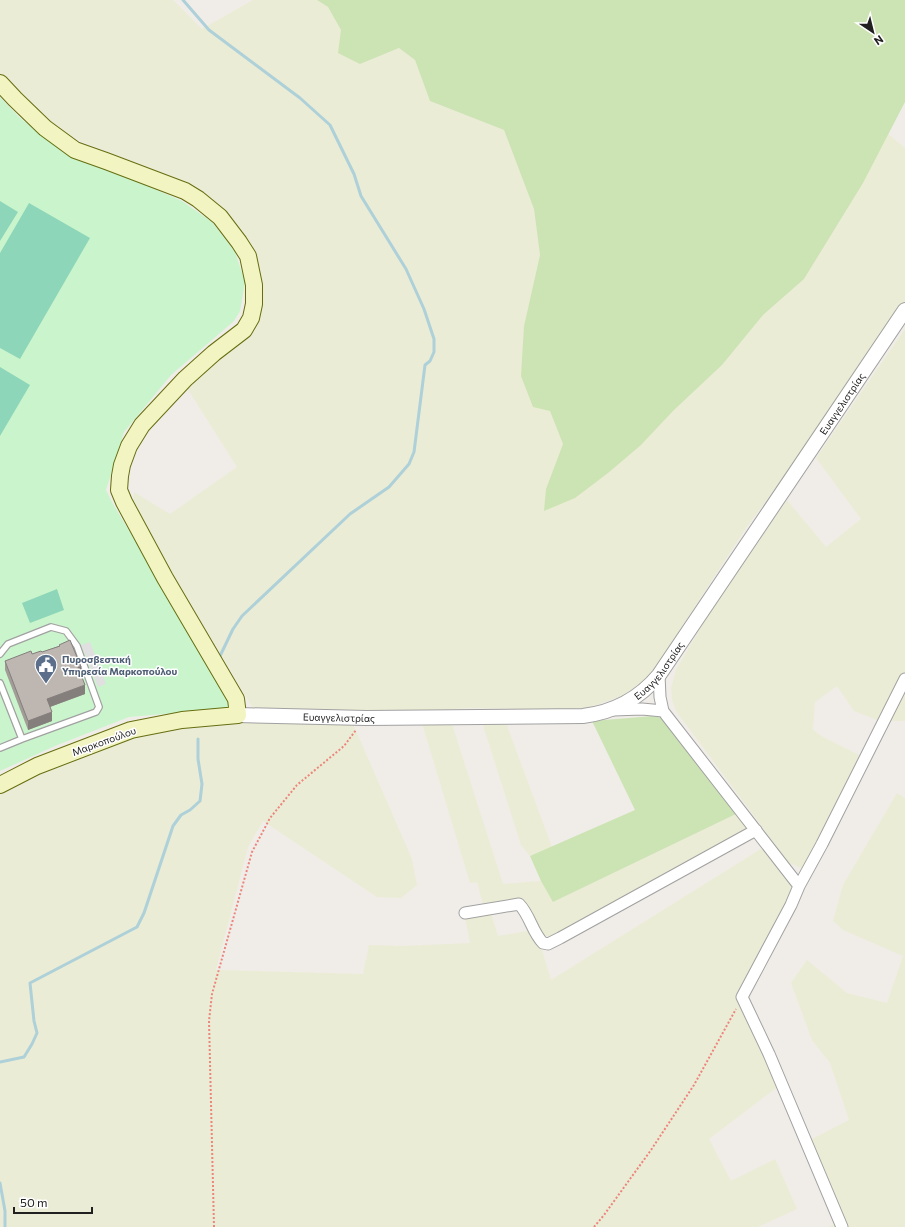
<svg xmlns="http://www.w3.org/2000/svg" width="905" height="1227" font-family="Commissioner,sans-serif">
<rect width="100%" height="100%" fill="#f0ede8"/>
<!-- farmland -->
<path fill="#ebecd5" d="M0,0H173L202,29L253,0H317L328,7L360,64L399,48L415,60L430,101L504,130L534,209L540,255L524,326L550,411L563,444L546,489L545,511L641,445L673,411L722,365L763,315L804,279L863,183L888,134L905,148V304L824,422L746,528L655,668L640,684L621,696L591,707L564,710L473,708L368,713L253,708L165,562L136,511L133,501L134,492L170,514L237,467L187,388L223,354L252,334L258,325L260,310L253,256L172,178L80,141L51,124L0,76Z
M905,329V721H880L854,711L837,686L815,702L813,730L823,737L861,756L805,866L801,868L789,863L676,711L672,700L671,688L676,670L711,610L787,500L826,547L861,519L816,458Z
M246,721L353,724L412,859L417,885L401,898L377,897L263,821L248,847L216,970L363,974L369,945L403,946L470,943L465,917L491,913L498,936L528,931L542,950L551,980L764,847L794,885L738,996L779,1086L709,1139L731,1181L775,1159L797,1209L758,1227H0V792L40,771L139,732Z
M482,722L506,723L552,847L530,856L521,845Z
M422,723L452,724L503,884L541,881L553,902L738,813L750,829L551,937L543,935L532,911L517,898L483,904L477,882L470,883Z
M897,793L905,798V1227H828L844,1221L812,1139L849,1120L830,1063L812,1040L791,983L807,960L847,993L887,1003L903,956L843,930L833,921L843,885Z"/>
<!-- grass -->
<path fill="#cce4b3" d="M317,0H905V102L863,183L804,279L763,315L722,365L673,411L641,445L608,473L575,498L544,511L546,489L563,444L550,411L533,407L521,376L524,326L540,255L534,209L504,130L430,101L415,60L399,48L360,64L338,53L341,30L328,7Z
M653,716L663,718L738,813L553,902L541,881L530,856L635,810L592,721Z"/>
<!-- park -->
<path fill="#caf5cc" d="M0,97L18,116L47,140L71,153L182,201L212,222L235,252L245,282L240,311L234,321L171,375L124,432L106,490L113,504L221,685L233,708L129,717L55,746L0,771Z"/>
<!-- pitch -->
<path fill="#8ed6b9" d="M0,201L18,212L0,241Z
M29,203L90,238L20,359L0,348V253Z
M0,367L30,385L0,436Z
M57,589L64,610L30,623L22,603Z"/>
<!-- parking -->
<path fill="#e0e0e0" d="M90,642L106,684L98,687L81,645Z"/>
<g fill="none" stroke-linecap="round" stroke-linejoin="round">
<!-- stream -->
<path stroke="#add0d9" stroke-width="3" d="M183,0L209,30L300,98L330,125L354,174L361,196L406,269L424,309L434,339V352L430,361L425,365L414,452L409,464L389,487L350,514L242,616L233,629L220,656V658
M0,1062L24,1057L32,1044L37,1033L34,1021L30,983L137,927L144,913L173,826L181,815L190,810L200,801L202,784L198,759V739
M0,1183L5,1211V1227"/>
<!-- service casing -->
<g stroke="#a1a1a1" stroke-width="8">
<path id="service" d="M0,654L8,644L51,627L66,631L77,646L99,707L96,712L22,739L0,683
M0,748L22,739"/>
</g>
<!-- minor casing -->
<g stroke="#a1a1a1" stroke-width="13">
<path id="minor" d="M613,710L642,709L663,711L660,697L659,675
M663,711L799,886L791,905L742,997L769,1054L842,1227
M799,886L822,844L905,679
M465,913L519,904C530,915 532,932 543,943L548,944L560,938L756,830"/>
</g>
<!-- tertiary casing -->
<g stroke="#a1a1a1" stroke-width="16">
<g id="tertiary">
<path id="s1" d="M238,715L366,718L583,716C615,712 639,699 659,675L905,310"/>
</g>
</g>
<!-- secondary casing -->
<g stroke="#666e10" stroke-width="18">
<path id="secondary" d="M0,83L15,99L45,128L75,150L106,161L185,191L198,199L220,217L239,242L248,256L254,285V304L251,318L244,330L214,353L185,379L142,425L129,446L122,465L120,476L119,490L124,502L165,578L236,699L238,715L182,720L131,730L37,766L0,785"/>
</g>
<!-- path -->
<path stroke="#ec857c" stroke-width="2" stroke-dasharray="2 2" stroke-linecap="butt" d="M214,1227L209,1021L212,994L252,852L270,818L297,785L344,746L356,730
M594,1227L604,1215L651,1150L694,1085L736,1009"/>
<!-- service -->
<use href="#service" stroke="#fff" stroke-width="5.5"/>
<!-- minor -->
<use href="#minor" stroke="#fff" stroke-width="11"/>
<!-- tertiary -->
<use href="#tertiary" stroke="#fff" stroke-width="14"/>
<!-- secondary -->
<use href="#secondary" stroke="#f2f4c2" stroke-width="16"/>
</g>
<!-- wall -->
<path fill="#a39d98" d="M59,645L81,674L85,694L50,707L52,721L28,730L5,670V661L42,652L59,646Z"/>
<!-- shaded-wall -->
<path fill="#847f7c" d="M78,667H81V676Z
M85,685V694L47,708V699Z
M52,712V721L28,730V721Z"/>
<!-- building -->
<path fill="#bdb6b1" stroke="#847f7c" d="M70,640L81,667H78L85,685L47,699L52,712L28,721L5,661L31,651L32,654L41,651L42,652L60,646L59,645Z"/>
<!-- icons -->
<defs>
<g id="civic-pin" transform="scale(1.15)"><path d="M0 17L-7.5 6A9.5 9.5 0 1 1 7.5 6Z" fill="#5c6f8a" stroke="#fff"/><path d="M-.6-6.5H3V-4.5H.6V-3L4-1V1h2V6H-6V1h2V-1L-.6-3ZM-1.2 2.5V6h2.4V2.5Z" fill="#fff"/></g>
</defs>
<g fill-rule="evenodd">
<use href="#civic-pin" x="46" y="665"/>
</g>
<g text-anchor="middle" dominant-baseline="central" stroke-width="3" stroke-linejoin="round" paint-order="stroke">
<!-- street labels -->
<g font-size="10" fill="#202020" stroke="#fff">
<text stroke="none"><textPath href="#s1" startOffset="761">Ευαγγελιστρίας</textPath></text>
<text stroke="none"><textPath href="#s1" startOffset="437">Ευαγγελιστρίας</textPath></text>
<text stroke="none"><textPath href="#s1" startOffset="101">Ευαγγελιστρίας</textPath></text>
<text transform="translate(104 741) rotate(-20)">Μαρκοπούλου</text>
</g>
<!-- service labels -->
<g font-size="10" font-weight="bold" fill="#4e5e75" stroke="#fff" text-anchor="start">
<text x="62" y="659">Πυροσβεστική<tspan x="62" dy="12">Υπηρεσία Μαρκοπούλου</tspan></text>
</g>
</g>
<!-- north arrow -->
<g transform="translate(873 32) rotate(145)" stroke="#ffffff" stroke-width="3" paint-order="stroke">
<path d="M0-3L7 15L0 10L-7 15Z" fill="#202020"/>
<text y="-6" font-size="11" font-weight="bold" text-anchor="middle" fill="#202020">N</text>
</g>
<!-- scale -->
<path d="M14 1207v6h78v-6" fill="none" stroke="#202020" stroke-width="2"/>
<text x="20" y="1207" font-size="12" fill="#202020" stroke="#ffffff" stroke-width="3" paint-order="stroke">50 m</text>
</svg>
